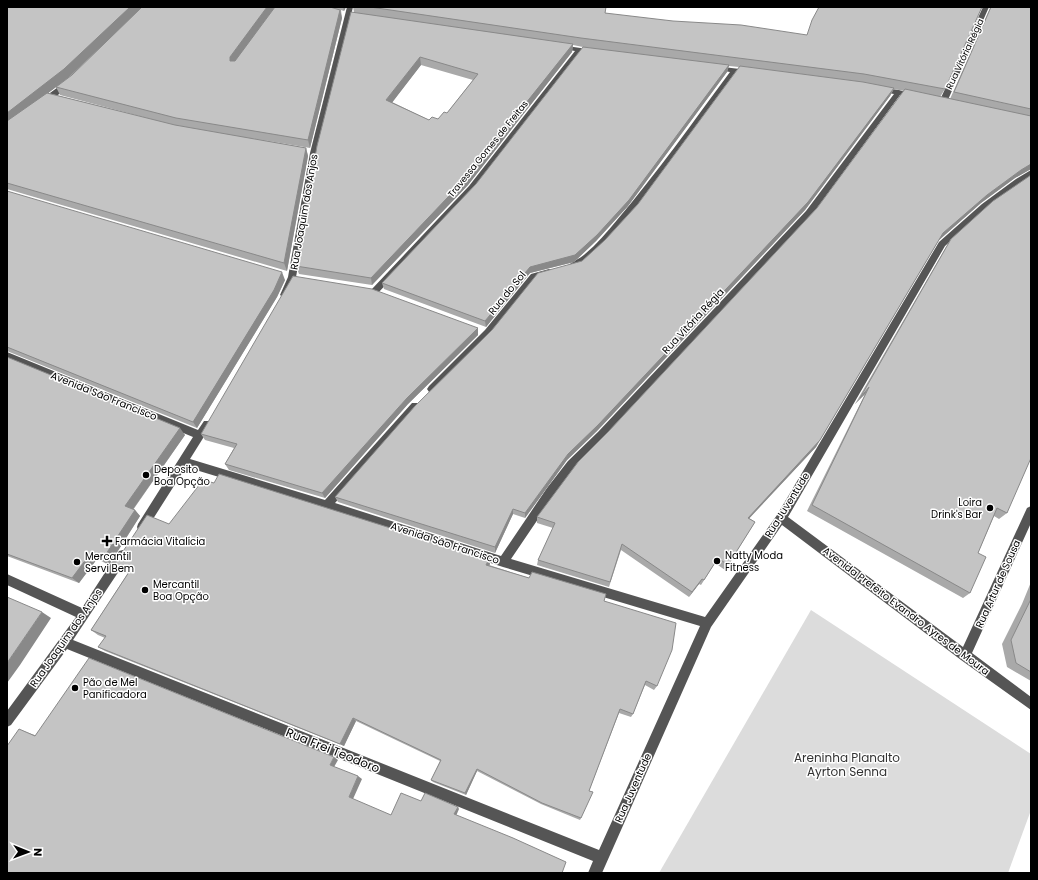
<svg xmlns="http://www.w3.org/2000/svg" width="1038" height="880" font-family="Poppins,sans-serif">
<rect width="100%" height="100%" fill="#fff"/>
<!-- green -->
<path fill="#dcdcdc" d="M811,610L1031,754V810L1008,873H659Z"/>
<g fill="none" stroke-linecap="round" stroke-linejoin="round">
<!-- minor -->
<path fill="#555" fill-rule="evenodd" d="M347,7H353L318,153L296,277L287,297L284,298L280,295L288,277L310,153Z
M983,7H989L947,102L946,104H940L939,102Z
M560,45L594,50L597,52L594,54L582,52L475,190L378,293H372L371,291L372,289L469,186L575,51L558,48V46Z
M715,66L748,70L752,72L748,74L737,73C717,100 595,279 567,270L566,268C570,262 580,259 585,254C597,244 607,232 617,220C657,173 693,122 730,72L713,69V67Z
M65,82L72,84L45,105H39V101Z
M876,87L899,90L919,96L915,98L900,95L812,215L606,438L576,467L555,494L511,559L705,617L777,515L939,242L982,204L1016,179L1031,170V177L987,208L945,246L788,517L963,647L1027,508L1031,506V523L972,653L1031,697V710L961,660L782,525L711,627L602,873H588L593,861L67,649L11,725L7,727V711L76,617L7,585V574L82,608L119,551L123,550L127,551L128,555L127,559L73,640L599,850L700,626L503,567L327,510L186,467L146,530L142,532L138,530L137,527L138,524L193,437L7,360V352L198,430L204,421H210L212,424L210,427L190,459L325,500L412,403H418L420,406L418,409L335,503L501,556L547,488L568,461L598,432L806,211L894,94L876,91Z
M549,269L552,270L553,272L552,274L537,278L491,336L435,392H429L427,389L429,386L485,330L531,274Z"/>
</g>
<!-- wall -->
<path fill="#a9a9a9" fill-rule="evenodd" d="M7,7H346L344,11L341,10L342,18L310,148L251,138L306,148L308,156L287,271L7,189ZM108,40L72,75L60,84L69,77ZM56,87L60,95L162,122L48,93Z
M353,7H606L605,13L945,89L940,97L950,99L990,8V7H1031V169L1015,178L981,203L939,240L816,447L749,518L755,522L725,570L715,563L701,585L699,584L689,597L621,550L609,587L537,565L538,560L553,528L537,523V517L608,432L817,208L904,91L894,89L890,96L805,210L597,431L567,460L525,518L513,514L495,553L338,502L335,497L605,240L638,204L739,67L729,66L727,72L628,206L596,241L574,262L530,273L486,327L384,289L382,283L476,184L583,47L573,45L572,52L468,185L372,285L299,274L296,266L354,12ZM421,65L473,80L447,113L438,119L429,120L392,102Z
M7,191L285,280L277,297L197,428L7,351Z
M951,239L1007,513L999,519L994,516L978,553L970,593L963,598L807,511L865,394L855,404L946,247Z
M478,328V335L408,404L325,498L229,470L225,464L234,448L205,440L201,434Z
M7,357L185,435L133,510H135L140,516L109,565L97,559L79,583L7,556Z
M169,524L490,564L489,565L529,578L604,601L657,686L654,690L645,685L633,714L631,717L619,713L589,791L581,818L580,820L541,804L477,771L466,795L433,782L431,780L440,761L356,721L344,746L105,651L98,647L105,638L98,635L91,630L128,573L120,570L114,565Z
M1031,582V681L1007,667L1002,644L1022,604Z"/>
<!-- shaded-wall -->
<path fill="#898989" d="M130,7H143L69,77L7,125V113Z
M267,7H275L233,65L230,61V57Z
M343,7H346L344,11Z
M340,10L342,18L310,148L308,140Z
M573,44L572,52L468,185L372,285L371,278Z
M420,57L421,65L388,108L386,100Z
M729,65L727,72L628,206L596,241L574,262L530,273L486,327L485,321L530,267Z
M894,88L890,96L805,210L597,431L567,460L525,518V513L568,454Z
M306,148L308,156L287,271L284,263Z
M1031,164V169L1015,178L981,203L938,241L943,233L987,195L1021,170Z
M282,272L285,280L277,297L197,428L193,422Z
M478,328V335L408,404L325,498L322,493L407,398Z
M869,387L865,394L855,404L860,398Z
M180,428L185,435L131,512L125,506Z
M820,440L816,447L745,523L748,518Z
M513,509V514L495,553V547Z
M135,510L140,516L109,565L102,560Z
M90,554L97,559L79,583L72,578Z
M489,559L490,564L487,570L486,565Z
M702,579L699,584L689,597L692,592Z
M42,612L51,618L20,665L7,683V663Z
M353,718L356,721L344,746L340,744Z
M19,729L29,733L45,739L35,736Z
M334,757L338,760L334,767L330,765Z
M477,769V771L466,795L465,793Z
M358,776L362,779L353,799L349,797Z
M458,807L459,809L456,816L454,814Z"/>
<!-- building -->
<path fill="#c4c4c4" stroke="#898989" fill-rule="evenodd" d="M7,7H130L64,69L7,113Z
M142,7H267L230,57V61H235L275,7H330L340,10L308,140L176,118L56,87L72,75Z
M370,7H606L605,13L673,21L741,25L807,35L812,20L819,7H982L945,89L864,74L581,38Z
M991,7H1031V109L954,92Z
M351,12L573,44L467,177L371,278L296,266L317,146ZM420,57L478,74L447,113L444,112L438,119L432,117L429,120L386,100Z
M583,47L729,65L629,200L597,235L575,255L530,267L485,321L382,283L476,184Z
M740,66L863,82L894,88L808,202L598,425L568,454L525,513L513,509L495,547L335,497L415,406L492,330L538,273L582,261L605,240L638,204Z
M905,89L1031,116V164L1021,170L987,195L943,233L820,440L748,518L755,522L728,565L718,558L704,580L702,579L692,592L622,544L610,582L538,560L555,523L537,517L578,462L608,432L817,208Z
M47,93L175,125L306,148L284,263L7,183V121Z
M1031,175V458L1007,513L997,508L978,553L986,557L970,593L812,505L869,387L860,398L951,239L993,201Z
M7,191L282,272L274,290L193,422L7,347Z
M293,276L372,289L478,328L407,398L322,493L225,464L237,444L201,434Z
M7,357L180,428L125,506L135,510L102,560L90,554L72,578L7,554Z
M219,474L489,559L486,565L529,578L532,572L606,594L604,601L676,623L672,650L657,686L646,681L633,714L620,709L589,791L593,792L581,818L542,803L477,769L465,793L431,780L441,760L353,718L340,744L98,647L106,636L91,630L129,572L114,565L147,515L169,524L203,480L214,483Z
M7,597L42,612L7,663Z
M1031,599V672L1016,663L1011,640Z
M89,658L334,757L330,765L358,776L349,797L391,815L401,793L421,801L425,793L458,807L454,814L513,838L566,862L562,873H7V746L19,729L35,736Z"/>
<!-- markers -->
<g fill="#000" stroke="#fff" stroke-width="1.5">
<circle cx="146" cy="475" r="4"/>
<circle cx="990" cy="508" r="4"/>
<path d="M105 535h4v4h4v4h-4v4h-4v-4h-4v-4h4z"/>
<circle cx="717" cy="561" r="4"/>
<circle cx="77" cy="562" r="4"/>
<circle cx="145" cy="590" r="4"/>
<circle cx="75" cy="688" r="4"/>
</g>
<g text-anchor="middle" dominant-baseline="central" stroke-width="3" stroke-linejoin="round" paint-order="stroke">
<!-- far-street labels -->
<g font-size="9" fill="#000" stroke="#fff">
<text transform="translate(965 54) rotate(-65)">Rua Vitória Régia</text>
<text transform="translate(488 149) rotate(-51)">Travessa Gomes de Freitas</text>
</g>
<!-- street labels -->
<g font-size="10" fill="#000" stroke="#fff">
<text transform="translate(304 212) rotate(-80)">Rua Joaquim dos Anjos</text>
<text transform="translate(507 293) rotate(-51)">Rua do Sol</text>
<text transform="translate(693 321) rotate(-47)">Rua Vitória Régia</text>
<text transform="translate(104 396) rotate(22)">Avenida São Francisco</text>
<text transform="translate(787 505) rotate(-58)">Rua Juventude</text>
<text transform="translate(445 543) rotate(18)">Avenida São Francisco</text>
<text transform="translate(998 584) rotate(-66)">Rua Artur de Sousa</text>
<text transform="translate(906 611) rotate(37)">Avenida Prefeito Evandro Ayres de Moura</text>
<text transform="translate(66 638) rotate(-55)">Rua Joaquim dos Anjos</text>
<text transform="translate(633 788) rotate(-66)">Rua Juventude</text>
</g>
<!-- poi labels -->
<g font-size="10" fill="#000" stroke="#fff" text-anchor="start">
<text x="154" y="469">Deposito<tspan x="154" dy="12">Boa Opção</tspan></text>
<text x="982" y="502" text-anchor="end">Loira<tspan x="982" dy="12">Drink's Bar</tspan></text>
<text x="115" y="541">Farmácia Vitalícia</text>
<text x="725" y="555">Natty Moda<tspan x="725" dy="12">Fitness</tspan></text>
<text x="85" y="556">Mercantil<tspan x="85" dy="12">Servi Bem</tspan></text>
<text x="153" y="584">Mercantil<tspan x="153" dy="12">Boa Opção</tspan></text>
<text x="83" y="682">Pão de Mel<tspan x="83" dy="12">Panificadora</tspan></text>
</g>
<!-- near-street labels -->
<g font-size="12" fill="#000" stroke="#fff">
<text transform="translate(333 750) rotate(22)">Rua Frei Teodoro</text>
</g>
<!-- near-park labels -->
<g font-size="12" fill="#333" stroke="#fff">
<text x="847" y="757">Areninha Planalto<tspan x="847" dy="14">Ayrton Senna</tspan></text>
</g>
</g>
<!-- border -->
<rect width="1038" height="880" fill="none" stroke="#000000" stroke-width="16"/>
<!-- north arrow -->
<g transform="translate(28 852) rotate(91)" stroke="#ffffff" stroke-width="3" paint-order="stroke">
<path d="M0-3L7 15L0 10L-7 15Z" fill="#000000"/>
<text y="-6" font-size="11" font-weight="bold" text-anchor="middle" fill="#000000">N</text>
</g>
</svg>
